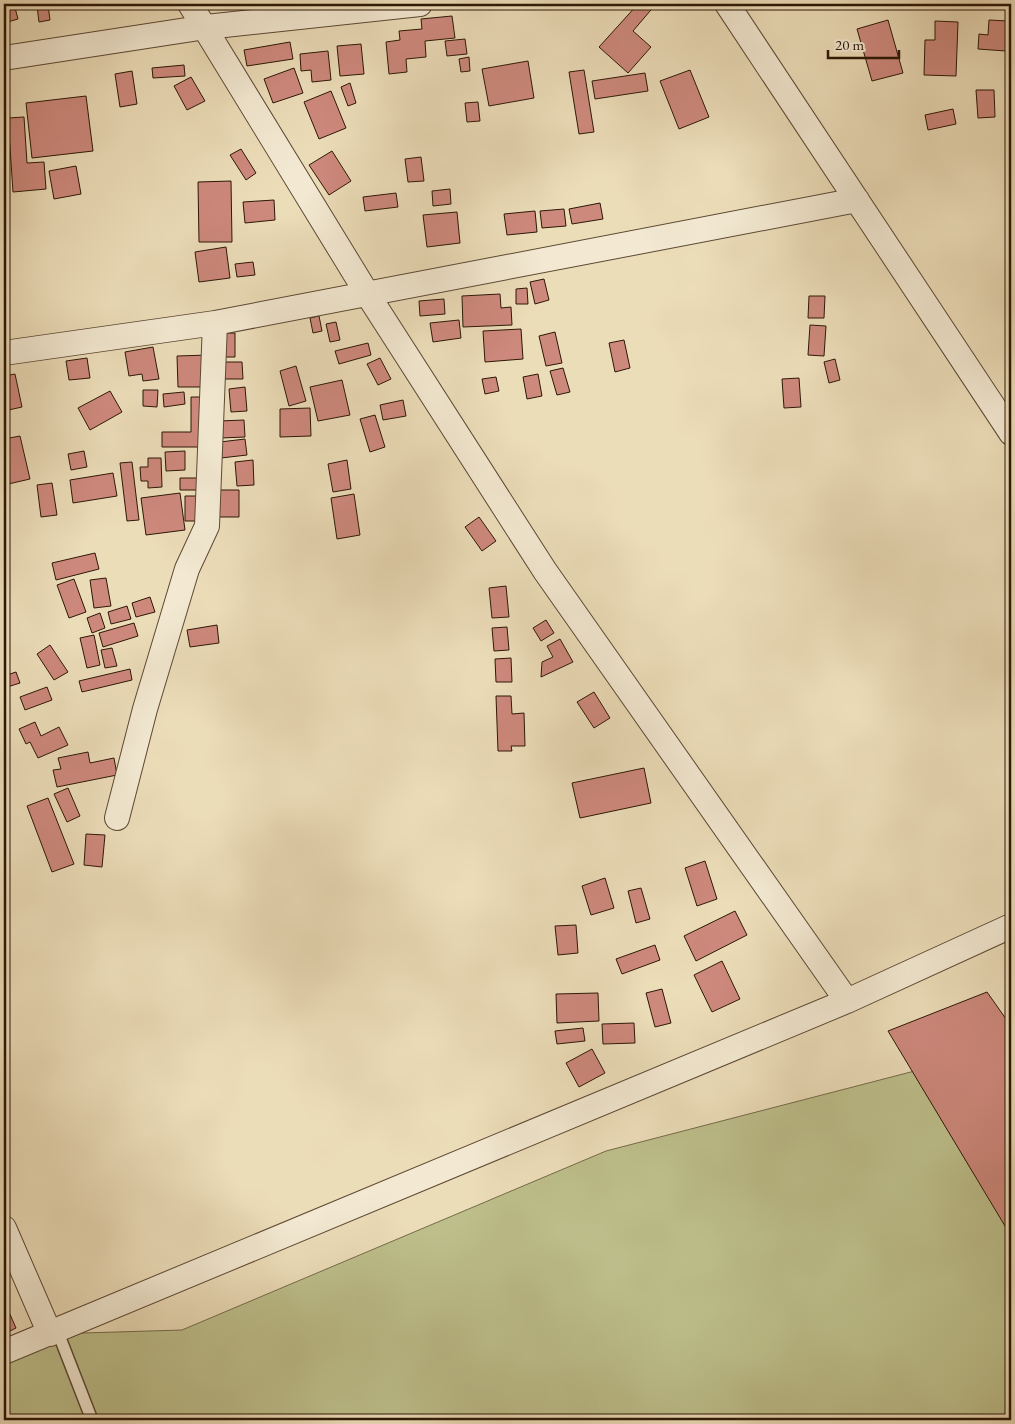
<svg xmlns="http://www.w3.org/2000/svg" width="1015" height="1424" font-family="'EB Garamond',serif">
<rect width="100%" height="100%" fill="#ecddb9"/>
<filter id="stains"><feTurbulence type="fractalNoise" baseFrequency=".004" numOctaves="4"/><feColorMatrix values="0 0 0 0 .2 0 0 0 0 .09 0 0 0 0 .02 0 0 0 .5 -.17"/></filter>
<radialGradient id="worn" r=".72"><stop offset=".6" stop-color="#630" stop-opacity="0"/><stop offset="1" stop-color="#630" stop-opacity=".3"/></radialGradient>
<!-- green -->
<path fill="#bdbf8b" stroke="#746b48" d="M1011,1046V1420H4V1352L50,1334L182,1330L606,1151Z"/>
<!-- building -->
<path fill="#ce897d" stroke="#2c1706" d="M4,4H14L18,19L4,23Z
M638,4H656L633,31L651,47L628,73L599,47Z
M48,5L50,20L39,22L37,6Z
M452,16L455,38L425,41L426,57L406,59L407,72L389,74L386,42L400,40L399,31L422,29L421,19Z
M888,20L903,73L872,81L857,29Z
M989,20L1008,21L1006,51L978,49L979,34L988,35Z
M935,21L958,22L956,76L924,75L925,40H935Z
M465,39L467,54L447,56L445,41Z
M290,42L293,59L247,66L244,50Z
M361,44L364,74L340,76L337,46Z
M328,51L331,80L312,82L311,70L301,71L300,54Z
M469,57L470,71L461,72L459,59Z
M528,61L534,98L489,106L482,69Z
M184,65L185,76L153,78L152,68Z
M294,68L303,93L273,103L264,79Z
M584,70L594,132L579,134L569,72Z
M690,70L709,117L679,129L660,81Z
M132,71L137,104L120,107L115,74Z
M645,73L648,91L595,99L592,81Z
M191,77L205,101L187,110L174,86Z
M350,83L356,103L348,106L341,87Z
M976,90H994L995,117L978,118Z
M331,91L346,128L319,139L304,102Z
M86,96L93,151L32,158L26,103Z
M478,102L480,121L467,122L465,103Z
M953,109L956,124L928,130L925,115Z
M24,117L27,163L44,162L46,189L13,192L8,118Z
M241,149L256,173L246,180L230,155Z
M332,151L351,181L329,195L309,165Z
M421,157L424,181L408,182L405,159Z
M76,166L81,194L54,199L49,171Z
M231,181L232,242H199L198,182Z
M450,189L451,204L433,206L432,191Z
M396,193L398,207L365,211L363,197Z
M274,200L275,220L245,223L243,202Z
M600,203L603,219L572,224L569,209Z
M564,209L566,226L542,228L540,211Z
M535,211L537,232L507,235L504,214Z
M457,212L460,243L427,247L423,215Z
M226,247L230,278L199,282L195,252Z
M253,262L255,275L237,277L235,264Z
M544,279L549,300L535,304L530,282Z
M527,288L528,304H516V289Z
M500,294L501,308L511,307L512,325L463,327L462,296Z
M809,296H825L824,318H808Z
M444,299L445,314L420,316L419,301Z
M319,316L322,331L313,333L310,318Z
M459,320L461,338L433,342L430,323Z
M336,322L340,340L330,342L326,324Z
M810,325L826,326L824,356L808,355Z
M521,329L523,359L485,362L483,331Z
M555,332L562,363L546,366L539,336Z
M221,333H235V357H221Z
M624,340L630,368L615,372L609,343Z
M368,343L371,355L339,364L335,351Z
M153,347L159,379L143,381L142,374L129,376L125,352Z
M209,355L210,387H178L177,356Z
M87,358L90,378L69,380L66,361Z
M380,358L391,379L378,385L367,364Z
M835,359L840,380L829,383L824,362Z
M223,362H242L243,379H223Z
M296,366L306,401L289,406L280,371Z
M563,368L570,392L557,395L550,371Z
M15,374L22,407L4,411V376Z
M538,374L542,396L527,399L523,377Z
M496,377L499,391L485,394L482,379Z
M799,378L801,407L784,408L782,379Z
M342,380L350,415L318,421L310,387Z
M245,387L247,411L231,412L229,389Z
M143,390H158L157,407L143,406Z
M110,391L122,412L90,430L78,408Z
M184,392L185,404L164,407L163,394Z
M191,397H207V447H162V432H191Z
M403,400L406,416L383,420L380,405Z
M310,408L311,436L280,437V409Z
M375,415L385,447L370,452L360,419Z
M244,420L245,437L221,438L219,421Z
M20,436L30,479L4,485V439Z
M245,439L247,455L221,458L220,442Z
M84,451L87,467L71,470L68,454Z
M185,451V470L166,471L165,452Z
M148,458H161L162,487L148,488V481H141L140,467H148Z
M253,460L254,485L237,486L235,462Z
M347,460L351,489L333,492L328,464Z
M132,462L139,520L127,521L120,463Z
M113,473L117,496L73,503L70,480Z
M180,478H202V490H180Z
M52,483L57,515L41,517L37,485Z
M219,490H239V517H219Z
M180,493L185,530L146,535L141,498Z
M354,494L360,535L337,539L331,498Z
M185,496H200V521H185Z
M479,517L496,541L482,551L465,527Z
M95,553L99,569L56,580L52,563Z
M106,578L111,606L94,608L90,580Z
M74,579L86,612L69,618L57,585Z
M506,586L509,617L492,618L489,588Z
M150,597L155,612L136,617L132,603Z
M127,606L131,619L111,624L108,612Z
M100,613L105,628L92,633L87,618Z
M546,620L554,633L541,641L533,628Z
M134,623L138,636L103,647L99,633Z
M217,625L219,643L190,647L187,630Z
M507,627L509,650L494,651L492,628Z
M94,635L100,665L87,668L80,638Z
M560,639L573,662L541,677L542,662L553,657L547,646Z
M50,645L68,672L54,680L37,654Z
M112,648L117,666L105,668L101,650Z
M511,658L512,682H496L495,659Z
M130,669L132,680L82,692L79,681Z
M16,672L20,683L4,688V676Z
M47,687L52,700L25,710L20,697Z
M594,692L610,718L594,728L577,702Z
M496,696H511L512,714L524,713L525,746H511L512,751H498Z
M35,722L41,736L59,727L68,745L38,758L30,742L26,744L19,729Z
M88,752L90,763L114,758L117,775L57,787L53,770L61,769L58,758Z
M644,768L651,803L580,818L572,783Z
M68,788L80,816L67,822L54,794Z
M48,798L74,864L52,872L27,806Z
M86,834L105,835L102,867L84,865Z
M705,861L717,899L697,906L685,868Z
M605,878L614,908L591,915L582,886Z
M641,888L650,919L636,923L628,891Z
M735,911L747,935L696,961L684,936Z
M576,925L578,953L558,955L555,926Z
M655,945L660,960L622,974L616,959Z
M722,961L740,999L712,1012L694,975Z
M662,989L671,1023L655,1027L646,993Z
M987,992L1011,1026V1236L888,1031Z
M598,993L599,1021L557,1023L556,994Z
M634,1023L635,1043L603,1044L602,1024Z
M583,1028L585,1041L557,1044L555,1031Z
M592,1049L605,1073L579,1087L566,1063Z
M5,1303L16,1328L4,1334V1304Z"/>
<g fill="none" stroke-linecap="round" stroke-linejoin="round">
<!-- service casing -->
<g stroke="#5c4833" stroke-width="14">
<path id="service" d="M57,1330L92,1420"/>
</g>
<!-- minor casing -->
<g stroke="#5c4833" stroke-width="26">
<path id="minor" d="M190,4L368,295L545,571L847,1001
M727,4L1011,433
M4,58L206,27L420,4
M4,353L215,323L857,200
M117,818L145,709L187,569L207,526L215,323
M4,1228L50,1334
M4,1352L847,1001L1011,926"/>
</g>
<!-- service -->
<use href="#service" stroke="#f3e9d2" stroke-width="11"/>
<!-- minor -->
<use href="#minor" stroke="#f3e9d2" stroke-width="24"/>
</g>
<!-- margin -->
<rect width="1015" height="1424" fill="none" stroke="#ecddb9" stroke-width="20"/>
<rect x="5" y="5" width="1005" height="1414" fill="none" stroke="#2c1706" stroke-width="2.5"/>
<rect x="10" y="10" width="995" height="1404" fill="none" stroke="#2c1706"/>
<!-- scale -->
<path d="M828 50v8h71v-8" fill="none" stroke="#2c1706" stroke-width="2.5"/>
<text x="835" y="50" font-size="15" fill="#2c1706" stroke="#f3e9d2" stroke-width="4" paint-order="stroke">20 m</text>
<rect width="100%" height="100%" filter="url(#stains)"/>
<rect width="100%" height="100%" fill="url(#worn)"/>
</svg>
